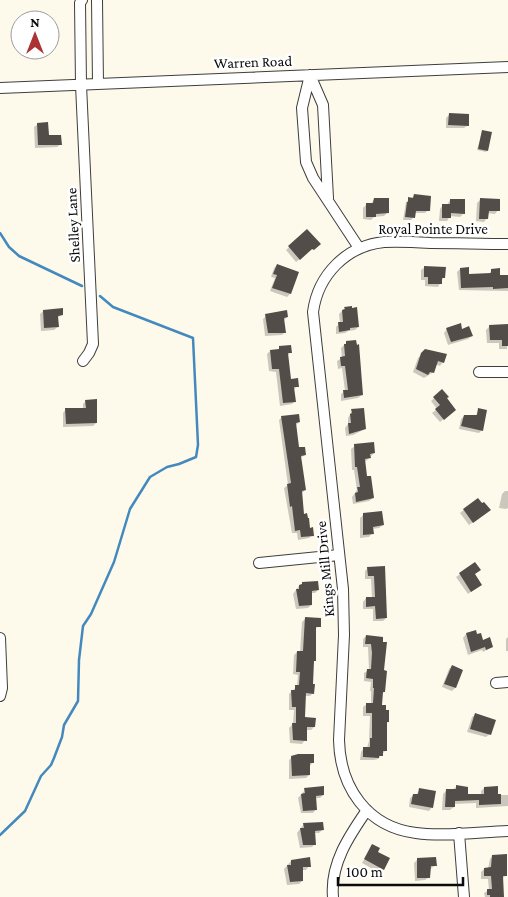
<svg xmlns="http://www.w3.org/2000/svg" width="508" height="897" font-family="'Crimson Pro',serif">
<rect width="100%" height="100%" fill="#fdfaeb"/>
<!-- shadow -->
<path fill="#0003" d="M449,115L468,125L464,128H446V118Z
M38,124L47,136L61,144L57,147L35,148L34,127Z
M482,132L487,150L486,152L477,150Z
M414,196L428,210L425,213H414V217L411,220H403L406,202Z
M374,199L387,213L384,216L374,217L371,220L363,219V208L367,204H371Z
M450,200L464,213L460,217L450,216L447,221H439L440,209L443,205H447Z
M480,200L498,210L495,214L487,213V218L484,222L476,221L477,203Z
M307,231L319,244L296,262L286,250Z
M277,265L290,294L287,297L270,291L275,278L271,277L274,268Z
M425,267L444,277L438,287L425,286V280H421V270Z
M460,269L468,275H488L492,270L499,276H508V291L459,290L457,272Z
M345,308L358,327L355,330L348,331L345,333L336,334V327L340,323L339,314Z
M43,311L62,315L57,318L58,327L54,330L41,331L40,314Z
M266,316L287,317L283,321L285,332L282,335L265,336L263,319Z
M490,326H508L507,349H499V343H487L486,330Z
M447,329L462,330L472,336L468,339L448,345L444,333Z
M347,342L362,395L358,398L341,401V394L345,391L342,368L338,369L337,361L342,358L341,348Z
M280,348L291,352L287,356L290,381L298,386L293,390L295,401L292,404L280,406L276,372L269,371L267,354L270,351L277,350Z
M426,350L443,362L440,366L435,364L432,373L424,378L413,372L418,358Z
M442,391L451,413L440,422L432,413L437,409L431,401Z
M86,401L96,423L93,426L63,427V413L66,409H83V404Z
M479,409L482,430L479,433L459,429L461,419L464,416L475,417Z
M352,411L365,429L353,435L346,436L345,428L348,424V418Z
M282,417L299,422L296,425L298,449L305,455L300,458L305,490L302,493L303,515L312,535L309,538L298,540L297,533H292L284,488L288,485L279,420Z
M355,446L374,453L366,461H364L365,478L373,498L369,501L353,504L352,497L357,490L354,470H352L351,449Z
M505,491H508V508L506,509L499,508L502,494Z
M477,499L486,513L469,525L460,513Z
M364,514L383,525L379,528L372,529V533L369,537L360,538V518Z
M475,564L473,575L480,585L468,594L456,577Z
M384,567L386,618L383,621H373V609H363V602L366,598H372L371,579H365V571L368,568Z
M299,586L318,590L315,593H311V605L308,608L296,609L293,594Z
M305,619L319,626L315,629L312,685L313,693L310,696H305L304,719L314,727L311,730H306L305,740L302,744L290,743L289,728L293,724L294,710H289V694L297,686L298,675L293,674L294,655L297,652H300L302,622Z
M466,634L482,641L492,647L483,652L482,650L468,655L463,638Z
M366,636L382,638L384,692L381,695L380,706L388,722L386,724L385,751L378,759L374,760H360L361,752L364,748H367L369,741L370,716H363V707L367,704H371V691H370L371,682L364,681V673L369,670L368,647H363V639Z
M508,637V651H506V639Z
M452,666L462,671L455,688L452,691L442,687L449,669Z
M476,714L490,734L486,737L467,732L472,717Z
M292,757L313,762L310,766L309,775L306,778L289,779V760Z
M456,787L467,796L481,795V791L484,788L497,795H508V806L476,808V803L454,804V807L450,810H442L443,794L446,791L452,790Z
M420,789L432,807L429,811L409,807L410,798L414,795H416Z
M305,790L323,795L320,798H315L316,809L313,813H301L298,798Z
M304,824L322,830L319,833H314L315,844L312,847L300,848L297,833Z
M373,845L383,869L380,873L362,863Z
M493,856L506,875L503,878L502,897H485L484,893L489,890L488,879H481V872L484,869H488L490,859Z
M417,860L436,865L430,869L429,877L425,880L415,881L414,863Z
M291,861L309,866L306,870H301L302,881L299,884L287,885L284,869Z"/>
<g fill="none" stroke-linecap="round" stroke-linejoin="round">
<!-- stream -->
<path stroke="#4489be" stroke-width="2.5" d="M0,233L9,247L19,256L82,286
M0,835L25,811L41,776L51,765L54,758L62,737L64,725L78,701L79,660L83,626L91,614L114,562L130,509L150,477L167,467L179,464L196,457L198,445L193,338L113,307L100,296"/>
</g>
<!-- building -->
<path fill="#524d49" d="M449,113L469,114V126L448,125Z
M48,122L49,135H61L62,145H38L37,123Z
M482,130L492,132L488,151L478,149Z
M414,194L431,196L430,211H416L415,218L405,217L407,202H408V197L413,198Z
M374,198H389V213L376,214V217H366V203H373Z
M480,198L500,199V211H489L488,219H479Z
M450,199H465V214L451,213V218H442V204H450Z
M307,229L321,244L314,250L312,249L300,260L288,246Z
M277,264L299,272L291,294L272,288L277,275L273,274Z
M424,266L446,267L445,278H442V284H428V277H424Z
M469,267V274L491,273V269L500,268V275H508V288L493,289V287L461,288L460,268Z
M352,306V308L357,307L359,327L350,328V330L339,332L338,322H343L342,310L345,309L344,307Z
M63,308V315L58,316L59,327L44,328L43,310Z
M287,310L288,317L284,318L286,333H268L265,314Z
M461,323L462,329L469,326L473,336L451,342L446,328Z
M508,324V346H502V340H490L489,325Z
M356,340L357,345L359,344L363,395L344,398L343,390H348L345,366H341L340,357L345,356L344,344H346V341Z
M291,345L292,353H288L291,379L298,378L299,387H294L296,402L283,403L279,369H272L270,350L279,349V346Z
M425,349L447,354L444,363L438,361L434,373L430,372L428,375L416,369L421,353Z
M442,389L449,397L447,398L456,410L444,420L435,409L440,405L433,397Z
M97,399V423L66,424L65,408H86L85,400Z
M364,408L366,429L349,434L348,423H351L350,414L352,413L351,409Z
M478,408L487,410L483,431L461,426L464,415H477Z
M299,414L300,422L296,423L299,447H305L306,455L301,456L306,490L302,491L304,514L307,513L308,518H309L310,528L313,527L314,536L301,537L300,530L295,531L292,506L290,507L287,484L291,483L281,416Z
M374,442L375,453L370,454L371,458L365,459L367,476H371L374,498L356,502L355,493L358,492L357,487H360L357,467H355L354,444Z
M478,498L482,503L484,502L491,510L473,523L463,509Z
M382,511L384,525L373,527L374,534L363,535V513Z
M475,562L481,570L475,574L482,585L471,592L459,573Z
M385,566L387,618L376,619L375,606L366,607V597H375L374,576H368L367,567Z
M318,581L319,590L312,591V605L299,606L296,589H299V585L302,584V582Z
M305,617L321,618V627H316V661H314L313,684H315L314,694L306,693L305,717L316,718L315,727H307V741L293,740L292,723H296V707H292L291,690H295V685H299L300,672H296L297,651H303Z
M476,630L477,634L481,633L483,640L490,637L493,647L486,650L485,647L471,652L466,633Z
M366,635L383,637V642H387L384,670L387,671L385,692H383L382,705H386V710H389V722H387V751H383V756H379V758L363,757V747H370V738H372V713H366V703H373L374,688H373V679L366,678L367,669H371L372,653L371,644H365Z
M452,665L463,670L456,688L444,684Z
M475,713L496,720L491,735L470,729Z
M298,754H314V763H310V775L292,776L291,756Z
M456,785L468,787V794H484V787L498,786V794H501V804L479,805V800L455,801V807H445L446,789H456Z
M324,786V795L316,796L317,810L303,811L301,794L305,793L304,788Z
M419,788L436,791L433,808L411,804L413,794H418Z
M323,822L324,830L315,831L316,845H303L300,828H304L303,823Z
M372,844L380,848L378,852L390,858L384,870L364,859Z
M507,854V876H503L504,897H490V895H487V889H492L491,876H484V868L491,867L492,855Z
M310,857L311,867H303V881L290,882L287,865H291V860Z
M436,857L437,866H431L430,878H417V858Z"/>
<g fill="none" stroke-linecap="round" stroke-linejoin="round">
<!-- minor casing -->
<g stroke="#3e3e3e" stroke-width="12">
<path id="minor" d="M82,0L80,3L81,85L93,344L89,353L83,361
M97,0L98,84
M310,75L302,108L306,162L313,178L359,248
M310,75L323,105L328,198
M0,88L508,67
M508,244C482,244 456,243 431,243C415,242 399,241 384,242C346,246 318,275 313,312L343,589L344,635L339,740C340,787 367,827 416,833C444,837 480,832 508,831
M479,372H508
M259,563L339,555
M0,638L2,688L0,696
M496,683L508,682
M459,833L464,897
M333,897C330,864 349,836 367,810"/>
</g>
<!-- minor -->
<use href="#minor" stroke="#fff" stroke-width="10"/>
</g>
<g text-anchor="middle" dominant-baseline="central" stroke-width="5" stroke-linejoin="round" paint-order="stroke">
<!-- street labels -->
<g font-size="15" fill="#0b0b0b" stroke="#fff">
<text transform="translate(253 62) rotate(-2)">Warren Road</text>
<text transform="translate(73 225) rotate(-93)">Shelley Lane</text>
<text x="433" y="229">Royal Pointe Drive</text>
<text transform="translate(325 569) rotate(-95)">Kings Mill Drive</text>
</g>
</g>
<!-- north arrow -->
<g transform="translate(35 35)"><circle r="24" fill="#ffffff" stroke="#9d9d9d"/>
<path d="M0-4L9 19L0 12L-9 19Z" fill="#ab3334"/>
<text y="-8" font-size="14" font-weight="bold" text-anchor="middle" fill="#0b0b0b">N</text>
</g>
<!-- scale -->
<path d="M338 877v8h125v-8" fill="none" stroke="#0b0b0b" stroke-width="2.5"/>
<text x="346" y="877" font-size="15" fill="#0b0b0b" stroke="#ffffff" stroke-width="4" paint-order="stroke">100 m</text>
</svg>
